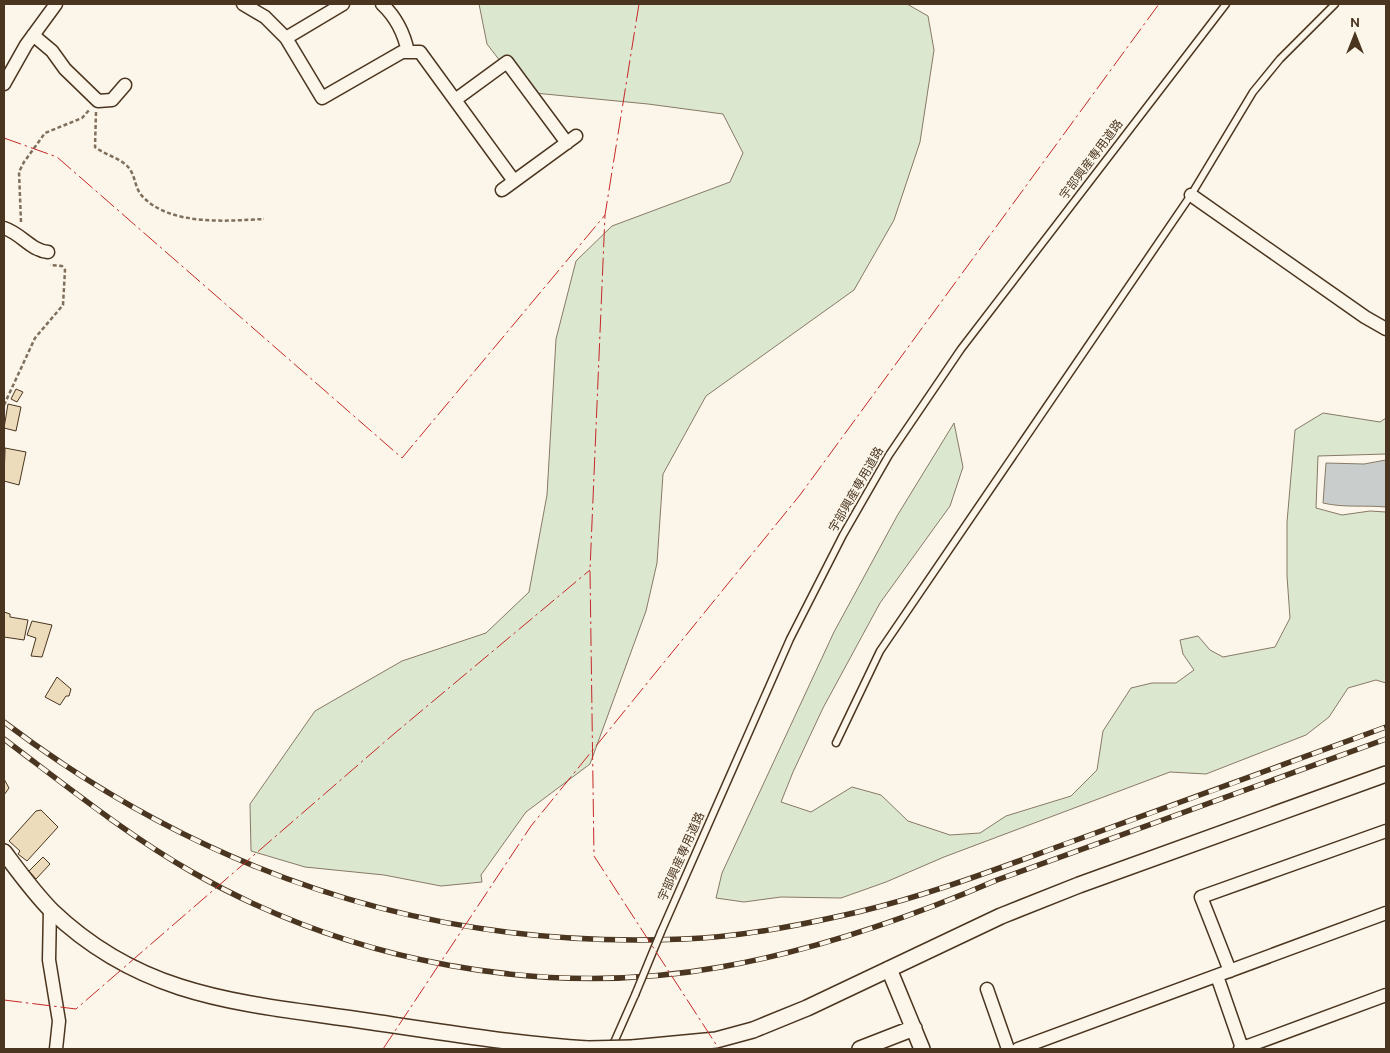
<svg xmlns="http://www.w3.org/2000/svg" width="1390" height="1053" font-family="Overpass,'Noto Sans JP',sans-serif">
<rect width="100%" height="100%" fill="#fbf6e9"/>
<!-- green -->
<path fill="#dce7d0" stroke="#887966" d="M479,4H907L928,16L934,50L920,142L894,220L854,290L706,396L663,474L657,563L646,611L590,764L526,812L481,875L482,882L441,886L384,875L305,867L251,851L250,804L315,711L402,661L486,633L529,592L547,495L556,339L576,261L612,226L730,182L743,153L723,114L648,104L524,92L487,44Z
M1323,413L1380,422L1386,418V454L1318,456L1316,508L1342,515L1370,511L1386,512V683L1376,680L1348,688L1329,717L1306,735L1206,774L1170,772L944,857L886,882L841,898L781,897L744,902L716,898L722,873L834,632L897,516L954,423L963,467L950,506L880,603L823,708L793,772L781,802L811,812L852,787L881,795L908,821L950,835L980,833L1006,816L1071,796L1097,770L1103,731L1131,688L1152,683H1176L1194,670L1183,654L1180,640L1198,636L1210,650L1223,657L1275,647L1290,618L1287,576V522L1295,430Z"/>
<!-- water -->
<path fill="#c9cecd" stroke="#887966" d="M1386,460V507C1365,505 1344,508 1323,503L1326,463L1364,464Z"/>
<!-- building -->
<path fill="#ecdcbc" stroke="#4a3520" d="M16,389L23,392L17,402L11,399Z
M8,404L21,407L16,431L4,428Z
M5,448L26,452L19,485L4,481Z
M4,612L10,614V617L28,620L24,640L4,637Z
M32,621L52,625L42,657L31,656L36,638L27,635Z
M57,677L71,689L69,696H66L60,705L45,697Z
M4,779L9,788L4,795Z
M41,810L58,827L27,861L18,854L20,851L9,841L36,811Z
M43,857L50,864L36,879L29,871Z"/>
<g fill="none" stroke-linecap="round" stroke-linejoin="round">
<!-- service casing -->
<g stroke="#4a3520" stroke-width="9">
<path id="service" d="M836,743L880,651L1191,195L1253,92L1280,59L1335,4
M661,932L790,639L843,535L889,455L961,349L1226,4
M612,1047L635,995"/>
</g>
<!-- minor casing -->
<g stroke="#4a3520" stroke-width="15">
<path id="minor" d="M243,4L265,17L286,38L322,98L402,52H420L514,181
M382,4C396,17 404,33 408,52
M33,35L52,51L65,69L98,101L112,100L125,85
M286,38L343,4
M4,84L26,45L56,4
M455,100L507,62L567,143
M502,190L576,136
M1191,195L1365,317L1386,329
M4,228C22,234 30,250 48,252
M50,909L49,960L59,1021L56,1049
M1230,971L1201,897L1386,831
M1217,976L1242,1048
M987,989L1008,1049
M1018,1049L1386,913
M1240,1049L1386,995"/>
</g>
<!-- tertiary casing -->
<g stroke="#4a3520" stroke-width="18">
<path id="tertiary" d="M4,852C19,872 34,893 52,911C145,1000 246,1003 366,1021C440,1032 514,1044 588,1049
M889,969L922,1049
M632,1048L716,1040L753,1030L807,1008L1001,916L1079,885L1386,774
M860,1049L914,1028"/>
</g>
<!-- path -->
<path stroke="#7f6f5c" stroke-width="2.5" stroke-dasharray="4 2.5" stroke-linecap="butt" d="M96,112L95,147C104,154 116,157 125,164C137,174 133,187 143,197C171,226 227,221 264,219
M21,222L19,172L24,162L45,133L82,118L90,109
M4,405L35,338L63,305L65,270L62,266L50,265"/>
<!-- service -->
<use href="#service" stroke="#fbf6e9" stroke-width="6"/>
<!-- minor -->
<use href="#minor" stroke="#fbf6e9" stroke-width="12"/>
<!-- tertiary -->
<use href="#tertiary" stroke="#fbf6e9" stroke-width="15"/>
<!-- rail casing -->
<g stroke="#4a3520" stroke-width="5.5">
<path id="rail" d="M4,722C205,874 430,950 684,939C742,937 801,925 858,912C930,895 999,868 1068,843C1174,805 1280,766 1386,727
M4,739C65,785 126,834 192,872C349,962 543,999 721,967C816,950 909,918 997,880L1386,739"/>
</g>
<!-- rail -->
<use href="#rail" stroke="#fbf6e9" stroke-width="4" stroke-dasharray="11" stroke-linecap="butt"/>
<!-- service-bridge casing -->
<g stroke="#4a3520" stroke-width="9" stroke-linecap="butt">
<path id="service-bridge" d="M635,995L661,932"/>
</g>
<!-- tertiary-bridge casing -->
<g stroke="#4a3520" stroke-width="18" stroke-linecap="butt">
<path id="tertiary-bridge" d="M588,1049L632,1048"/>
</g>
<!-- service-bridge -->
<use href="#service-bridge" stroke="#fbf6e9" stroke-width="6"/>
<!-- tertiary-bridge -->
<use href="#tertiary-bridge" stroke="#fbf6e9" stroke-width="15"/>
<!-- power -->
<path stroke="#c62828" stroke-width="1" stroke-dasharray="18 4 2.5 4" stroke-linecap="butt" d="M639,4L605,215L590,570L594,856L719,1049
M4,138L57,157L402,458L605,215
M4,1000L76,1009L395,733L590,570
M383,1049L531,826L800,495L1159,4"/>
</g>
<g text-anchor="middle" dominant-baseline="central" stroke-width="4" stroke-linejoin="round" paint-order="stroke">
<!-- street labels -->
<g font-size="12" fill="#4a3520" stroke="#fbf6e9">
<text transform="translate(1092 160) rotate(-53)">宇部興産専用道路</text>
<text transform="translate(857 490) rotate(-60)">宇部興産専用道路</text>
<text transform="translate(682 857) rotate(-66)">宇部興産専用道路</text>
</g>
</g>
<!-- border -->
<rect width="1390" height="1053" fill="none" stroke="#4a3520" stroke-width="10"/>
<!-- north arrow -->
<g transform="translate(1355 35)" stroke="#fbf6e9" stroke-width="4" paint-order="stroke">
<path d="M0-4L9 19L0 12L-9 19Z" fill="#4a3520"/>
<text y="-8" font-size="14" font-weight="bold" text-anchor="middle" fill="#4a3520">N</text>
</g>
</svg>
